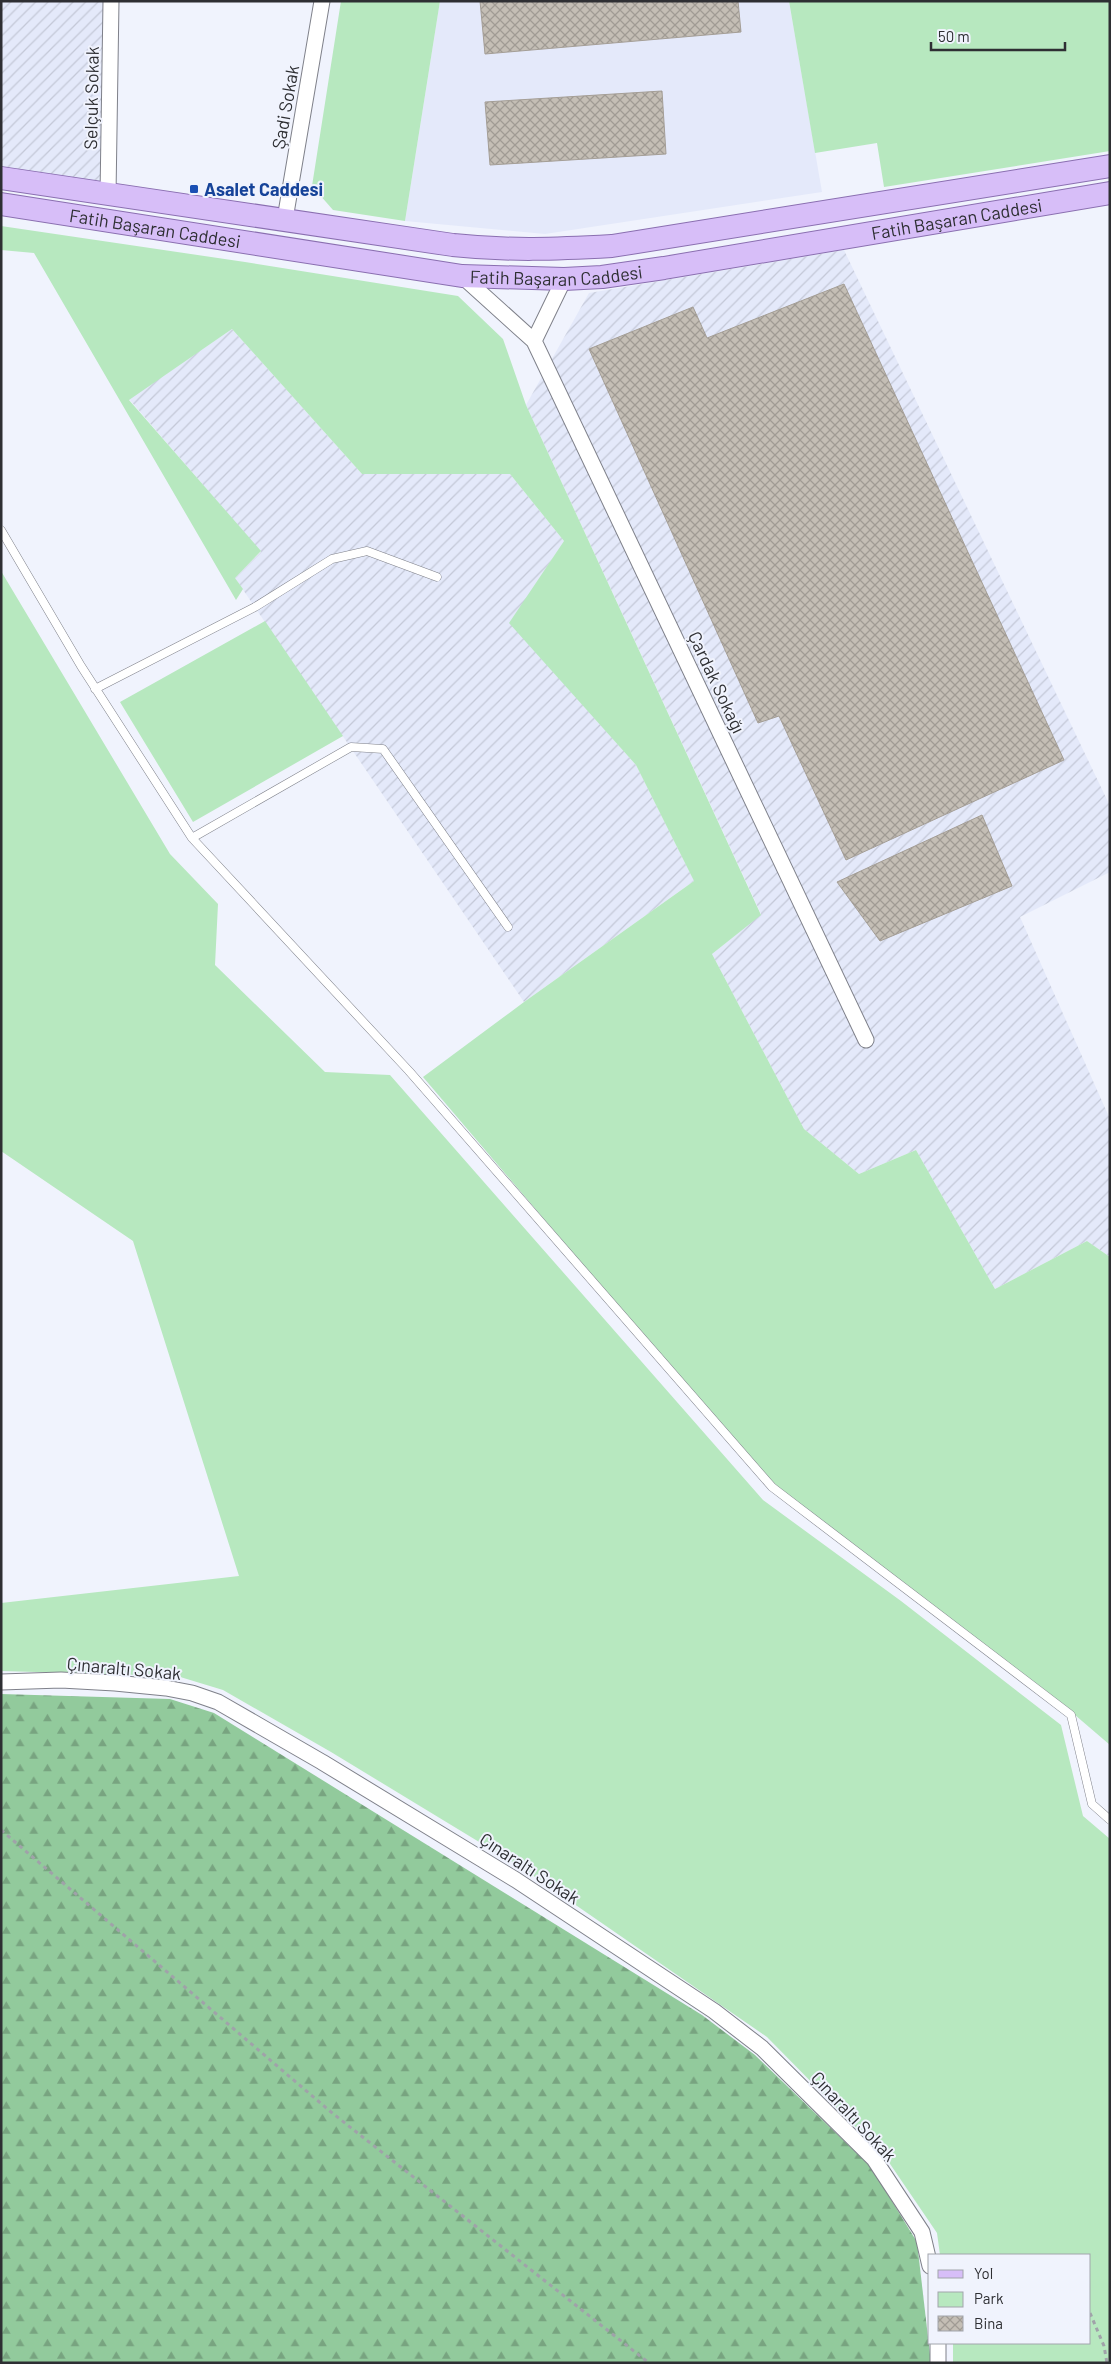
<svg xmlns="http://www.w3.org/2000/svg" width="1111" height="2364" font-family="Barlow,sans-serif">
<defs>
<pattern id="industrial-furrows" width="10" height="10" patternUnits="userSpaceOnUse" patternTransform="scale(1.25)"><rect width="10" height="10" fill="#e4e9fa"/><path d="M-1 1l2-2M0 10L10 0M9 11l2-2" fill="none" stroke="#c4c8d7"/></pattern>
<pattern id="forest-firs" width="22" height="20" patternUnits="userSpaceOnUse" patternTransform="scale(1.25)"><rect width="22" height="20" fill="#92ca9c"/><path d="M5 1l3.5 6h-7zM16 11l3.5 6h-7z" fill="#78a480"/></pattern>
<pattern id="building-cross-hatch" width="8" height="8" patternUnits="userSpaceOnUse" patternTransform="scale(1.25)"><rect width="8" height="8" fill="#c4beb5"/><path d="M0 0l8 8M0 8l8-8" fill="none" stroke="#a09b94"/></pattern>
</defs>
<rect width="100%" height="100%" fill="#f0f3fd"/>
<!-- built -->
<path fill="#e4e9fa" d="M440,1H789L822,192L545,234L405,221Z"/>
<!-- industrial -->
<path fill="url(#industrial-furrows)" d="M1,1H114L111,201L1,185Z
M844,250L1110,806V872L1020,917L1110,1119V1257L1087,1241L995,1289L916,1150L859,1174L804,1129L712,954L761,914L526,405L589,293Z
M232,329L362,474H510L564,541L510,623L636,765L694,881L524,1002L235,578L261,552L129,399Z"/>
<!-- green -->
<path fill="#b7e8bf" d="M341,1H440L405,221L333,210L312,186Z
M789,1H1110V151L884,187L877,143L815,153Z
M1,226L245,262L458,296L503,339L526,405L761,915L712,954L804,1129L859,1174L916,1150L995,1289L1087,1241L1110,1257V1745L1075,1715L772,1487L423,1077L524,1002L694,881L636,765L509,623L564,541L510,474H362L232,329L129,400L261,551L235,578L243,589L236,600L34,253L1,250Z
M1,571L170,854L218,904L215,965L325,1072L390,1075L763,1500L901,1601L1061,1725L1083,1816L1110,1839V2363H953V2343H1090V2255H940L937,2233L886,2158L767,2037L522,1868L331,1752L223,1690L177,1676L1,1671V1603L239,1576L133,1241L1,1151Z
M265,621L343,736L193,822L120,702Z"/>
<!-- forest -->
<path fill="url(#forest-firs)" d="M1,1694L170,1699L214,1713L702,2015L755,2055L871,2167L917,2242L931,2363H1Z"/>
<!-- building -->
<path fill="url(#building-cross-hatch)" stroke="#a49e96" d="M480,1H738L741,32L485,54Z
M662,91L666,154L490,165L485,102Z
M844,284L1064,760L846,860L779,716L758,723L589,349L693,307L707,338Z
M982,815L1012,886L880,941L837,882Z"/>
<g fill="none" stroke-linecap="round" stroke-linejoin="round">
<!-- lane casing -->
<g stroke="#7f818a" stroke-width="9">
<path id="lane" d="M1,530L81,666L192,838L409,1071L772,1487L1071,1715L1092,1804L1110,1820
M95,689L255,607L332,559L367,551L437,577
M192,838L351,747L383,749L508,927"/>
</g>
<!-- street casing -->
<g stroke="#7f818a" stroke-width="17">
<path id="street" d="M108,195L111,1
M285,219L322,1
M462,276L534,341L866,1040
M534,341L564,279
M1,1682L61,1680L115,1683L166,1688L192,1693L218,1702L322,1762L516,1880L714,2011L762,2048L874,2159L922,2232L930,2266
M938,2343V2363"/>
</g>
<!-- primary casing -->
<g stroke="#8a6fb0" stroke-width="24">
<g id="primary">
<path d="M1,178L453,245C509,251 557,249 612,246L1110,166"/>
<path id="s1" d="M1,204L462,276L564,279L602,277L664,268L1110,193"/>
</g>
</g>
<!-- path -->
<path stroke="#a0a2a9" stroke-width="3" stroke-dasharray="4 4" stroke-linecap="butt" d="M1,1830L331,2112L649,2363
M1090,2313L1104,2346L1107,2363"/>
<!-- lane -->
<use href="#lane" stroke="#fff" stroke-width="8"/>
<!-- street -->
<use href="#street" stroke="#fff" stroke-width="15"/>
<!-- primary -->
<use href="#primary" stroke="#d7bef8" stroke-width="22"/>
</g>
<!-- markers -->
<rect fill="#1a4fb4" stroke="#f0f3fd" stroke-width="2" x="189" y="184" width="10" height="10" rx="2.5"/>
<g text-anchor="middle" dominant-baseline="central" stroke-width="4" stroke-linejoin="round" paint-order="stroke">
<!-- street labels -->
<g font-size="18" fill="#2e2f33" stroke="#f0f3fd">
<text transform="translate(91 98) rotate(-89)">Selçuk Sokak</text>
<text transform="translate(285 107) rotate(-80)">Şadi Sokak</text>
<text stroke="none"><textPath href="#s1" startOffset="966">Fatih Başaran Caddesi</textPath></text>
<text stroke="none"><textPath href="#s1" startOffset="156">Fatih Başaran Caddesi</textPath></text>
<text stroke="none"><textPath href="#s1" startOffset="561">Fatih Başaran Caddesi</textPath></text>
<text transform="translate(717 682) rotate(65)">Çardak Sokağı</text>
<text transform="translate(124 1668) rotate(5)">Çınaraltı Sokak</text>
<text transform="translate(530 1868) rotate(33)">Çınaraltı Sokak</text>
<text transform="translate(854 2116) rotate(47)">Çınaraltı Sokak</text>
</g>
<!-- transit labels -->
<g font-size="18" font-weight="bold" fill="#164399" stroke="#f0f3fd" text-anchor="start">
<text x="204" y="189">Asalet Caddesi</text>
</g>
</g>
<!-- border -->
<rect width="1111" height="2364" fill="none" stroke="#2e2f33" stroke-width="5"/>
<!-- legend -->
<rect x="928" y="2254" width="162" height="90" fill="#f0f3fd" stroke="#a2a5ac"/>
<rect x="938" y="2270" width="25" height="8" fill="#d7bef8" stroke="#a2a5ac"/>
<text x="974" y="2279" font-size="15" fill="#2e2f33">Yol</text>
<rect x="938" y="2292" width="25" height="15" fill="#b7e8bf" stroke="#a2a5ac"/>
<text x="974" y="2304" font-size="15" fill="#2e2f33">Park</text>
<rect x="938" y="2316" width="25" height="15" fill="url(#building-cross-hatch)" stroke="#a2a5ac"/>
<text x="974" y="2329" font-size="15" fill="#2e2f33">Bina</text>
<!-- scale -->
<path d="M931 42v8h134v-8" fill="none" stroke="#2e2f33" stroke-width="2.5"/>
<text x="938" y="42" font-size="15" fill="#2e2f33" stroke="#f0f3fd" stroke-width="4" paint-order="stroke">50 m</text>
</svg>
